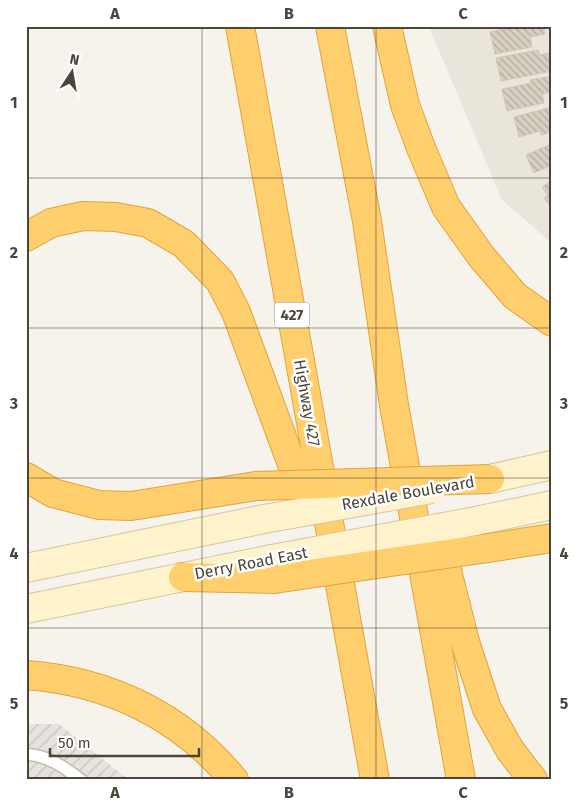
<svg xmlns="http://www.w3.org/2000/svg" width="578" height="806" font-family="'Fira Sans',sans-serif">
<defs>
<pattern id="industrial-furrows" width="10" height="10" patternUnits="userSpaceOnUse" patternTransform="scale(1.25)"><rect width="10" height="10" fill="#e6e2dd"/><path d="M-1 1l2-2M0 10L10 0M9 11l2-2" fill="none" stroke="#c7c3be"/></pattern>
<pattern id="building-back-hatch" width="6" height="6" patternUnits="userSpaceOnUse" patternTransform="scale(1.25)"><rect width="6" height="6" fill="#d8cfc1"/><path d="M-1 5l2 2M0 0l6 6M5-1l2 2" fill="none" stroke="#b1aa9e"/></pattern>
</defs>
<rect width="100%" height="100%" fill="#f6f3ec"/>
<!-- residential -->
<path fill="#eae5da" d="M430,26H552V243L502,200L432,34Z"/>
<!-- industrial -->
<path fill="url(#industrial-furrows)" d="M26,724H59L129,780H26Z"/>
<!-- building -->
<path fill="url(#building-back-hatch)" stroke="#d3c7b4" d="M517,26H543L545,34L530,37L532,47L495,54L490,32Z
M538,50L540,55L548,53L552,71L501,81L496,58Z
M552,76V92L542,94L544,103L507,111L502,89L531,83L530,80Z
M552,107V132L541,135L540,131L519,137L514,117Z
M552,140V165L534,173L526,155L551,144L550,141Z
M552,180V208L544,198L548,195L542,187Z
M26,777L57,779L58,780H26Z"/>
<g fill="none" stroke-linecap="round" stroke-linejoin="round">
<!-- lane casing -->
<g stroke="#c2bbae" stroke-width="14">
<path id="lane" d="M26,754C49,756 64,767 81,780"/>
</g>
<!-- secondary casing -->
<g stroke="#d6c79b" stroke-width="30">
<path id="secondary" d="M490,479L552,465
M476,521L552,505
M26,568L264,519
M26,609L272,559"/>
</g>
<!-- highway casing -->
<g stroke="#e0a43c" stroke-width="30">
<path id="highway" d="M240,26L375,780
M330,26L367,221L394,405L461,780
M387,26L405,105L421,148L446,207L481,256L515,296L552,322
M26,237L51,223L83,216L116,217L148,223L184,244L220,281L236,312L307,505
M26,477L53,493L99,505L131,506L256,486
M437,531L465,642L487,709L510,750L533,780
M488,548L552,538
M183,577L274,579
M26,675C109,681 181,716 234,780"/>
</g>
<!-- lane -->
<use href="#lane" stroke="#fff" stroke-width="11"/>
<!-- secondary -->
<use href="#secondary" stroke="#fff3cd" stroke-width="28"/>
<!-- highway -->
<use href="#highway" stroke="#ffcf6e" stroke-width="28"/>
<!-- secondary-bridge casing -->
<g stroke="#d6c79b" stroke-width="30" stroke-linecap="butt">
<path id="secondary-bridge" d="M264,519L432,489
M272,559L476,521"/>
</g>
<!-- highway-bridge casing -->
<g stroke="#e0a43c" stroke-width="30" stroke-linecap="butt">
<path id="highway-bridge" d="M256,486L490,479
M274,579L488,548"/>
</g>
<!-- secondary-bridge -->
<use href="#secondary-bridge" stroke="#fff3cd" stroke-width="28"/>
<!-- highway-bridge -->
<use href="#highway-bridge" stroke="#ffcf6e" stroke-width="28"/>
</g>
<!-- grid -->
<path fill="none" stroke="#4b4439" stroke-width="1" stroke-opacity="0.55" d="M202,26V780M376,26V780M26,178H552M26,328H552M26,478H552M26,628H552"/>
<g text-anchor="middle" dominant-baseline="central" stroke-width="5" stroke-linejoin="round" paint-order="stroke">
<!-- shield labels -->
<rect fill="#fff" stroke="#817c74" stroke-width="1" x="274.5" y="302.5" width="35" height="25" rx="4"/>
<g font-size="15" font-weight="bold" fill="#4b4439">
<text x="292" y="315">427</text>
</g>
<!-- street labels -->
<g font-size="16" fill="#4b4439" stroke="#fff">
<text transform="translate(307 403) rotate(80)">Highway 427</text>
<text transform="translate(408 493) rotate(-10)">Rexdale Boulevard</text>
<text transform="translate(251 563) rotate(-11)">Derry Road East</text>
</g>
</g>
<!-- border -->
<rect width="578" height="806" fill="none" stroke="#ffffff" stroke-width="55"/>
<!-- north arrow -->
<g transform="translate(72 72) rotate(12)" stroke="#ffffff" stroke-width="4" paint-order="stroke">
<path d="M0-4L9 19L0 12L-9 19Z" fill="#4b4439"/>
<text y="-8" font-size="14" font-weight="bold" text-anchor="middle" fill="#4b4439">N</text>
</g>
<!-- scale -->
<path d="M50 748v8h149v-8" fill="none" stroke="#4b4439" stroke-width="2.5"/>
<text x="58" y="748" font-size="15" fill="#4b4439" stroke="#ffffff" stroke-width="4" paint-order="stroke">50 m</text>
<rect x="28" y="28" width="522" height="750" fill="none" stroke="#4b4439" stroke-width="2"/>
<g font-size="16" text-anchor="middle" font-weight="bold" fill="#4b4439">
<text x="115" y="19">A</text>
<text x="289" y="19">B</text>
<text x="463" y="19">C</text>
<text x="14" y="108">1</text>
<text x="564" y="108">1</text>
<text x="14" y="258">2</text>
<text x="564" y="258">2</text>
<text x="14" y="409">3</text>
<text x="564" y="409">3</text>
<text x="14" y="559">4</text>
<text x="564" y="559">4</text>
<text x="14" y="709">5</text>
<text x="564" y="709">5</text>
<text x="115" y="798">A</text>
<text x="289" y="798">B</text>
<text x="463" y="798">C</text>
</g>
</svg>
